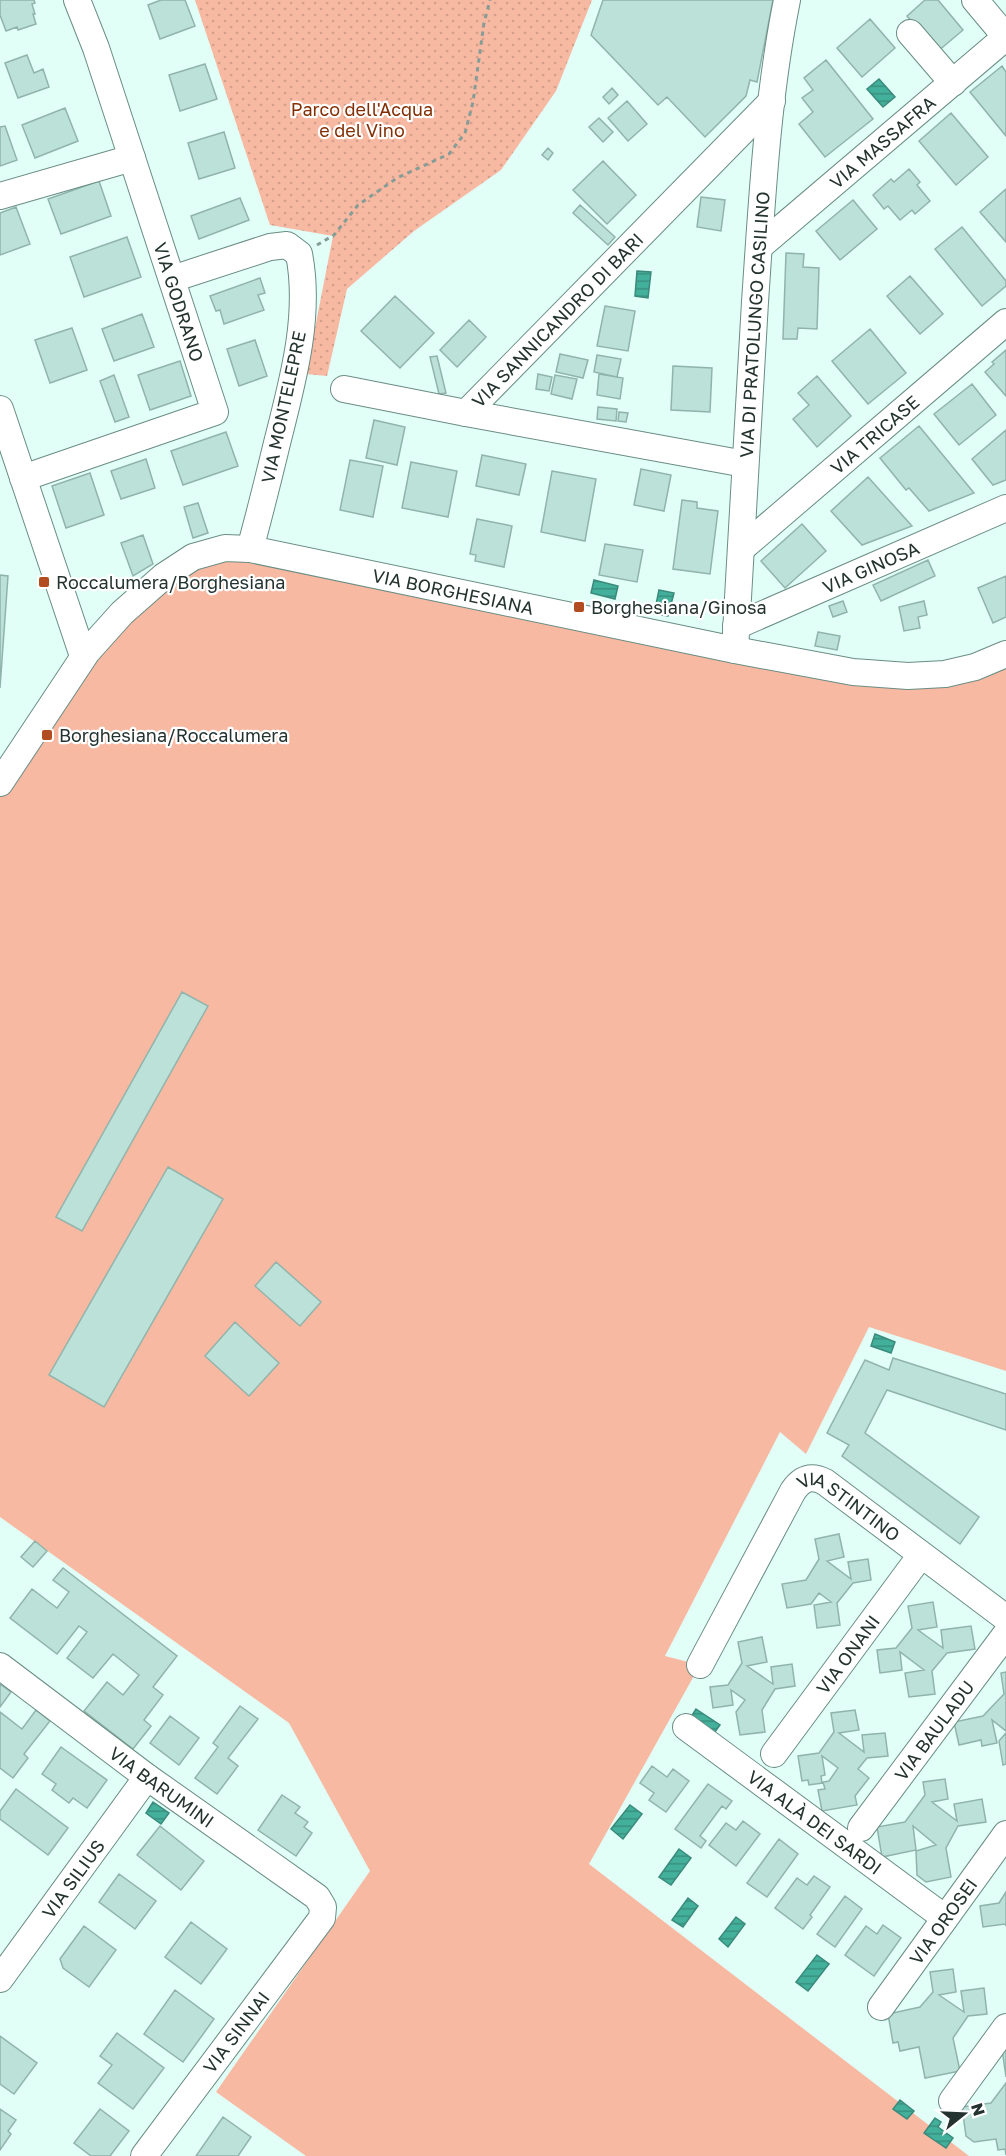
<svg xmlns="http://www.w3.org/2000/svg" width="1006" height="2156" font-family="'Golos Text',sans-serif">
<defs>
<pattern id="park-dots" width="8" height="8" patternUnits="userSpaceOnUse" patternTransform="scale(1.5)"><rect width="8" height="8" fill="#f8b9a2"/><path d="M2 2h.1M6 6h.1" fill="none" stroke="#d4a08c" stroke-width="1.8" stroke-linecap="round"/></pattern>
<pattern id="water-rules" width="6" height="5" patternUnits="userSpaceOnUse" patternTransform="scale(1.5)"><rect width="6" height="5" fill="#43b09b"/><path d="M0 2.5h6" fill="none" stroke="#38907f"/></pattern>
</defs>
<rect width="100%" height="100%" fill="#e1fef7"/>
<!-- grass -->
<path fill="#f8b9a2" d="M209,551L853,672L1006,654V1371L869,1327L806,1454L780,1432L665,1656L700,1665L589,1864L969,2156H306L216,2092L370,1871L289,1723L0,1517V783L87,652Z"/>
<!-- park -->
<path fill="url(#park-dots)" d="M195,0H592L556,91L501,170L414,231L347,289L327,376L306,374L333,236L270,225Z"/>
<!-- water -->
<path fill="url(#water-rules)" stroke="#3a8a7b" stroke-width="1.5" d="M879,79L895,97L883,107L867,89Z
M637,271L651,272L648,298L635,296Z
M594,580L618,586L615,599L591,593Z
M659,590L674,593L668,616L654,614Z
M875,1334L895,1342L891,1353L871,1346Z
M696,1709L720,1725L712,1736L689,1720Z
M153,1802L169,1813L161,1824L146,1813Z
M630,1805L642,1814L623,1839L611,1829Z
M679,1849L691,1858L671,1885L659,1877Z
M688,1898L698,1906L683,1927L672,1920Z
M736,1917L745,1924L728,1947L719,1939Z
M817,1955L829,1964L808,1991L796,1982Z
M900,2100L914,2111L907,2119L893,2109Z
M935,2118L941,2122L938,2127L953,2138L946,2148L924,2133Z"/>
<!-- building -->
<path fill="#bce1d8" stroke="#90b4ab" stroke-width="1.5" d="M0,0H34L35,3L32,4L35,14H33L36,24L18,30L17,27L6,31L0,15Z
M161,0H185L195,26L160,39L148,5Z
M603,0H773L757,82L750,80L746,96L705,137L667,97L658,105L591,35Z
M925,0H938L963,30L937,52L907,16Z
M870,19L895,48L862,77L837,48Z
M27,55L34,73L43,69L49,87L18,98L5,63Z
M826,60L873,119L825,157L799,124L813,112L802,98L813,90L804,78Z
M205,64L217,99L180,111L169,75Z
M1002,66L1006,72V136L970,92Z
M612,88L618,95L609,104L603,97Z
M627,101L647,124L628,141L608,118Z
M65,108L78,141L35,158L22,125Z
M951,113L988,157L956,185L919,141Z
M599,118L613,132L603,142L589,127Z
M5,126L17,160L0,166V127Z
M224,132L235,168L199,179L188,143Z
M548,148L553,153L548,160L542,155Z
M603,161L636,195L607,224L573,190Z
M909,169L920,182L917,185L930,201L915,214L912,210L900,220L888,206L884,209L873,195L891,179L894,182Z
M99,181L111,216L61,234L48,199Z
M1006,189V242L980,212Z
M701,197L725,200L721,231L697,227Z
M240,198L249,220L199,239L191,216Z
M853,200L877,229L840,260L816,231Z
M580,205L615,237L608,245L573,213Z
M16,207L30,244L0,255V213Z
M962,227L1006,281V286L982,306L935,249Z
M127,237L141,277L84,297L70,257Z
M786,253L804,254L803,267L819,268L817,329L798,328L797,339H783Z
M910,276L943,314L920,334L887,296Z
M260,278L265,293L258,295L264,310L224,324L220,310L216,311L210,296Z
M395,296L434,333L400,368L361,331Z
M605,306L635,311L628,351L597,346Z
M142,314L154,347L114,361L102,329Z
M469,320L486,337L457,367L440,350Z
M72,328L87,370L50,383L35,340Z
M870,329L906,373L868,404L832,361Z
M255,340L267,376L239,386L227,349Z
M1006,350V396L985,372L994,364L992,362Z
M560,354L588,360L583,378L556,372Z
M597,355L621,359L617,377L594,372Z
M437,356L446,393L439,394L430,357Z
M180,361L191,396L150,410L138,375Z
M673,366L712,368L710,412L671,410Z
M538,374L552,377L549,391L536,389Z
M599,374L623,378L620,399L597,395Z
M114,375L129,417L115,422L100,381Z
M555,375L577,379L572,399L551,394Z
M817,376L851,416L817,447L793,419L809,405L798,393Z
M972,384L996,415L959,445L934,414Z
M598,407L617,409L616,421L597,419Z
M619,412L628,413L626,422L618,421Z
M374,420L405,427L397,465L366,458Z
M919,426L974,493L929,511L909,488L906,490L880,458Z
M1006,430V480L993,485L972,459Z
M226,432L238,466L183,485L171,451Z
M482,455L526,464L519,495L476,486Z
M146,459L155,488L121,499L111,471Z
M350,460L383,466L373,517L340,510Z
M411,462L457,471L448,517L402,508Z
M641,469L671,475L664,511L634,505Z
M552,471L596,479L585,541L541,532Z
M90,473L104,515L66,528L52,486Z
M868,477L912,526L862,545L831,511Z
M682,500L697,502V508L718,511L710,574L673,569Z
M198,503L208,533L193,538L184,507Z
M477,519L512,526L504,567L475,561L476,555L470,554Z
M802,524L826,551L785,588L761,561Z
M143,535L153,564L133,576L121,543Z
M605,544L643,550L637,582L599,575Z
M928,560L935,576L881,601L873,585Z
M0,575L8,576L0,688Z
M1006,576V617L993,623L978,588Z
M843,601L847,612L833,617L829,606Z
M924,601L927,615L918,617L920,628L904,631L899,607Z
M818,632L840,636L837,650L815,646Z
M182,992L208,1006L82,1231L56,1217Z
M168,1167L223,1199L104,1407L49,1375Z
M276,1262L321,1302L300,1326L255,1286Z
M235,1322L279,1363L249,1396L205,1356Z
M893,1358L1006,1394V1430L887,1390L865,1433L979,1517L960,1544L842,1456L849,1445L827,1433L865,1360L889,1370Z
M839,1534L844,1557L827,1561L851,1579L848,1562L868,1559L871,1580L853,1583L837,1603L840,1625L817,1628L814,1605L831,1602L819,1593L811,1604L787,1608L782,1584L806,1580L819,1559L815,1539Z
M35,1541L47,1551L33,1567L21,1557Z
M63,1568L177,1656L153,1687L163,1695L144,1720L151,1726L133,1749L84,1711L107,1682L123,1695L139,1675L113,1654L93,1678L67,1658L87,1632L79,1626L57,1654L10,1618L32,1589L57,1608L69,1592L53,1580Z
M933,1602L937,1627L918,1630L943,1648L941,1630L971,1626L975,1649L947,1653L932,1671L935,1694L909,1697L905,1673L924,1670L900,1652L902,1670L880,1673L877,1650L896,1648L912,1628L908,1606Z
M762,1637L767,1662L747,1666L773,1684L771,1667L792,1664L795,1686L775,1689L762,1710L765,1732L740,1735L736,1712L745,1700L731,1690L733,1705L713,1708L710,1687L728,1685L742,1663L738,1642Z
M1006,1672V1731L992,1720L997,1743L982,1746L981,1740L959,1745L954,1722L983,1716L1004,1694L1001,1673Z
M0,1684L11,1692L0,1707Z
M240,1706L258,1719L228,1758L238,1766L217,1794L195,1778L218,1747L213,1743Z
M36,1710L50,1721L24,1754L28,1758L13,1778L0,1768V1712L22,1729Z
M855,1710L859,1730L839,1733L864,1752L862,1735L885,1733L888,1756L867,1758L858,1769L869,1778L855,1796L857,1805L822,1811L818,1790L825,1789L823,1782L829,1781L838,1768L822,1756L825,1775L821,1776L822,1783L809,1785L808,1780L802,1781L798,1756L819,1753L834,1732L831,1713Z
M170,1716L199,1738L179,1765L150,1743Z
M1006,1733V1764L1003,1765L999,1741Z
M61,1747L107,1780L87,1808L73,1798L69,1803L52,1790L56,1784L42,1774Z
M652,1766L667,1777L673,1769L689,1781L666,1812L649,1800L654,1793L640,1783Z
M945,1779L948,1799L932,1802L957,1821L954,1804L982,1799L986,1822L958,1826L946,1848L951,1877L926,1882L917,1875L916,1851L936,1845L913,1826L916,1850L882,1857L877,1827L905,1822L925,1795L923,1782Z
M708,1784L732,1801L726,1809L722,1806L700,1836L706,1841L701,1848L675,1829Z
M16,1789L68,1828L48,1855L0,1819V1811Z
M282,1795L300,1807L295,1813L308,1822L304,1827L312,1833L296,1856L258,1830Z
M743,1821L760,1834L736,1866L709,1845L726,1823L736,1830Z
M160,1826L204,1861L181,1890L137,1855Z
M779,1839L798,1854L767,1897L747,1883Z
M119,1874L156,1901L135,1929L99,1902Z
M814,1876L830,1887L810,1915L812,1917L803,1929L775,1908L797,1878L807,1885Z
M1006,1892V1926L1005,1924L983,1927L980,1906L999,1903Z
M845,1896L862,1909L835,1947L817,1934Z
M191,1922L227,1949L201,1984L165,1957Z
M883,1925L901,1938L874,1976L845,1955L866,1926L877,1934Z
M84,1926L116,1950L89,1987L63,1968L60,1959Z
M953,1969L956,1992L939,1995L964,2012L961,1991L984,1988L987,2014L968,2016L953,2038L960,2071L925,2078L919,2047L900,2051L898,2042L893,2043L888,2014L920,2007L933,1992L930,1972Z
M175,1990L214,2019L183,2062L144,2034Z
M117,2033L164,2068L133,2109L98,2083L112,2065L100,2056Z
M0,2036L37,2063L14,2094L0,2084Z
M1002,2049H1006V2077Z
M1006,2083V2155L1005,2149L998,2150L996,2139L974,2142L966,2136L962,2107L991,2103Z
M0,2109L16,2120L8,2131L11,2134L0,2150Z
M100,2109L129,2131L110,2156H91L74,2143Z
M223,2117L251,2137L238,2156H196Z"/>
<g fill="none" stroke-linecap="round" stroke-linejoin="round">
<!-- minor casing -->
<g stroke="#6a8d84" stroke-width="28">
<g id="minor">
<path d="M975,0L1006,37"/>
<path d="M910,33L953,83"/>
<path d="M0,196L132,158"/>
<path id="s1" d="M759,247L1006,37"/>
<path d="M172,279L270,247L287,245L299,254C311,315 293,380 278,439C269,476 260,513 250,549"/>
<path d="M344,389L466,413"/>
<path d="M0,409L83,656"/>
<path id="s2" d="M745,464L466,413L772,101"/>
<path d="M23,478L215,412L96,48L77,0"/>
<path id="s3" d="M741,549L1006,322"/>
<path id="s4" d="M736,626L1006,508"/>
<path id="s5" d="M735,650C741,534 748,418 755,302C762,201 767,99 787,0"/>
<path id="s6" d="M0,783L87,652L122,613L164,576L193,557L225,548L250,549L735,650L853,672L908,676L945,674L975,667L1006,654"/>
<path id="s7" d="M700,1665L793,1491C802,1478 811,1475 825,1482L1006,1618"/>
<path id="s8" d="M0,1666L147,1777L317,1897L323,1907L322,1918L144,2156"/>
<path id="s9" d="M686,1727L945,1918"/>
<path id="s10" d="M774,1754L921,1555"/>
<path id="s11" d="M861,1828L1006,1634"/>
<path id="s12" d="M0,1979L147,1777"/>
<path id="s13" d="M881,2007L1006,1834"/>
<path d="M952,2101L1006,2027"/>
</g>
</g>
<!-- path -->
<path stroke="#869c96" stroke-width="3" stroke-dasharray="4.5 4.5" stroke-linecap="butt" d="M317,245L334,235L358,205L397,178L449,154L465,133L473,102L484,23L490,0"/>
<!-- minor -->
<use href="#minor" stroke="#fff" stroke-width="26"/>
</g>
<!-- markers -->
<g fill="#b24c21" stroke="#fff" stroke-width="2">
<rect x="38" y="576" width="12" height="12" rx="3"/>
<rect x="573" y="601" width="12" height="12" rx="3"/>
<rect x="41" y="729" width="12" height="12" rx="3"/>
</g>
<g text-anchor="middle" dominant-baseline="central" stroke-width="4.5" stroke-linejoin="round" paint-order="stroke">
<!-- park labels -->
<g font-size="18" fill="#842e03" stroke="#fff">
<text x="362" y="109">Parco dell'Acqua<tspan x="362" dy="21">e del Vino</tspan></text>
</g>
<!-- street labels -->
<g font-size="18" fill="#24332f" stroke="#fff">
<text stroke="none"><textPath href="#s1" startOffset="162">VIA MASSAFRA</textPath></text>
<text transform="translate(179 302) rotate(72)">VIA GODRANO</text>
<text stroke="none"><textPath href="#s2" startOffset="414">VIA SANNICANDRO DI BARI</textPath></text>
<text stroke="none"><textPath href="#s5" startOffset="326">VIA DI PRATOLUNGO CASILINO</textPath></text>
<text transform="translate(283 407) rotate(-78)">VIA MONTELEPRE</text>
<text stroke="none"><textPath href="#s3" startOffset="176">VIA TRICASE</textPath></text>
<text stroke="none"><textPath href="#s4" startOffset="147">VIA GINOSA</textPath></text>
<text stroke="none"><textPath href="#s6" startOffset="566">VIA BORGHESIANA</textPath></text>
<text stroke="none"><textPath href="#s7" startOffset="266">VIA STINTINO</textPath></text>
<text stroke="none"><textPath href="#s10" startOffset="124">VIA ONANI</textPath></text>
<text stroke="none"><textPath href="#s11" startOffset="122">VIA BAULADU</textPath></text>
<text stroke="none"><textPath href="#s8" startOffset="202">VIA BARUMINI</textPath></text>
<text stroke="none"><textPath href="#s9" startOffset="160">VIA ALÀ DEI SARDI</textPath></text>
<text stroke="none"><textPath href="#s12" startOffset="124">VIA SILIUS</textPath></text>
<text stroke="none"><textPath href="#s13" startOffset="106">VIA OROSEI</textPath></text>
<text transform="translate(236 2032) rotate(-53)">VIA SINNAI</text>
</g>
<!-- poi labels -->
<g font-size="18" fill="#24332f" stroke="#fff" text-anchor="start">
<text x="56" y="582">Roccalumera/Borghesiana</text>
<text x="591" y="607">Borghesiana/Ginosa</text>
<text x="59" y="735">Borghesiana/Roccalumera</text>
</g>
</g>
<!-- north arrow -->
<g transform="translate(964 2114) rotate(72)" stroke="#ffffff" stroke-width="4.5" paint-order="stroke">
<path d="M0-4.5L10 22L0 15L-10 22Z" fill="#24332f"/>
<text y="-9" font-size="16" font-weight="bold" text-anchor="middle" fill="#24332f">N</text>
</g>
</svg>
